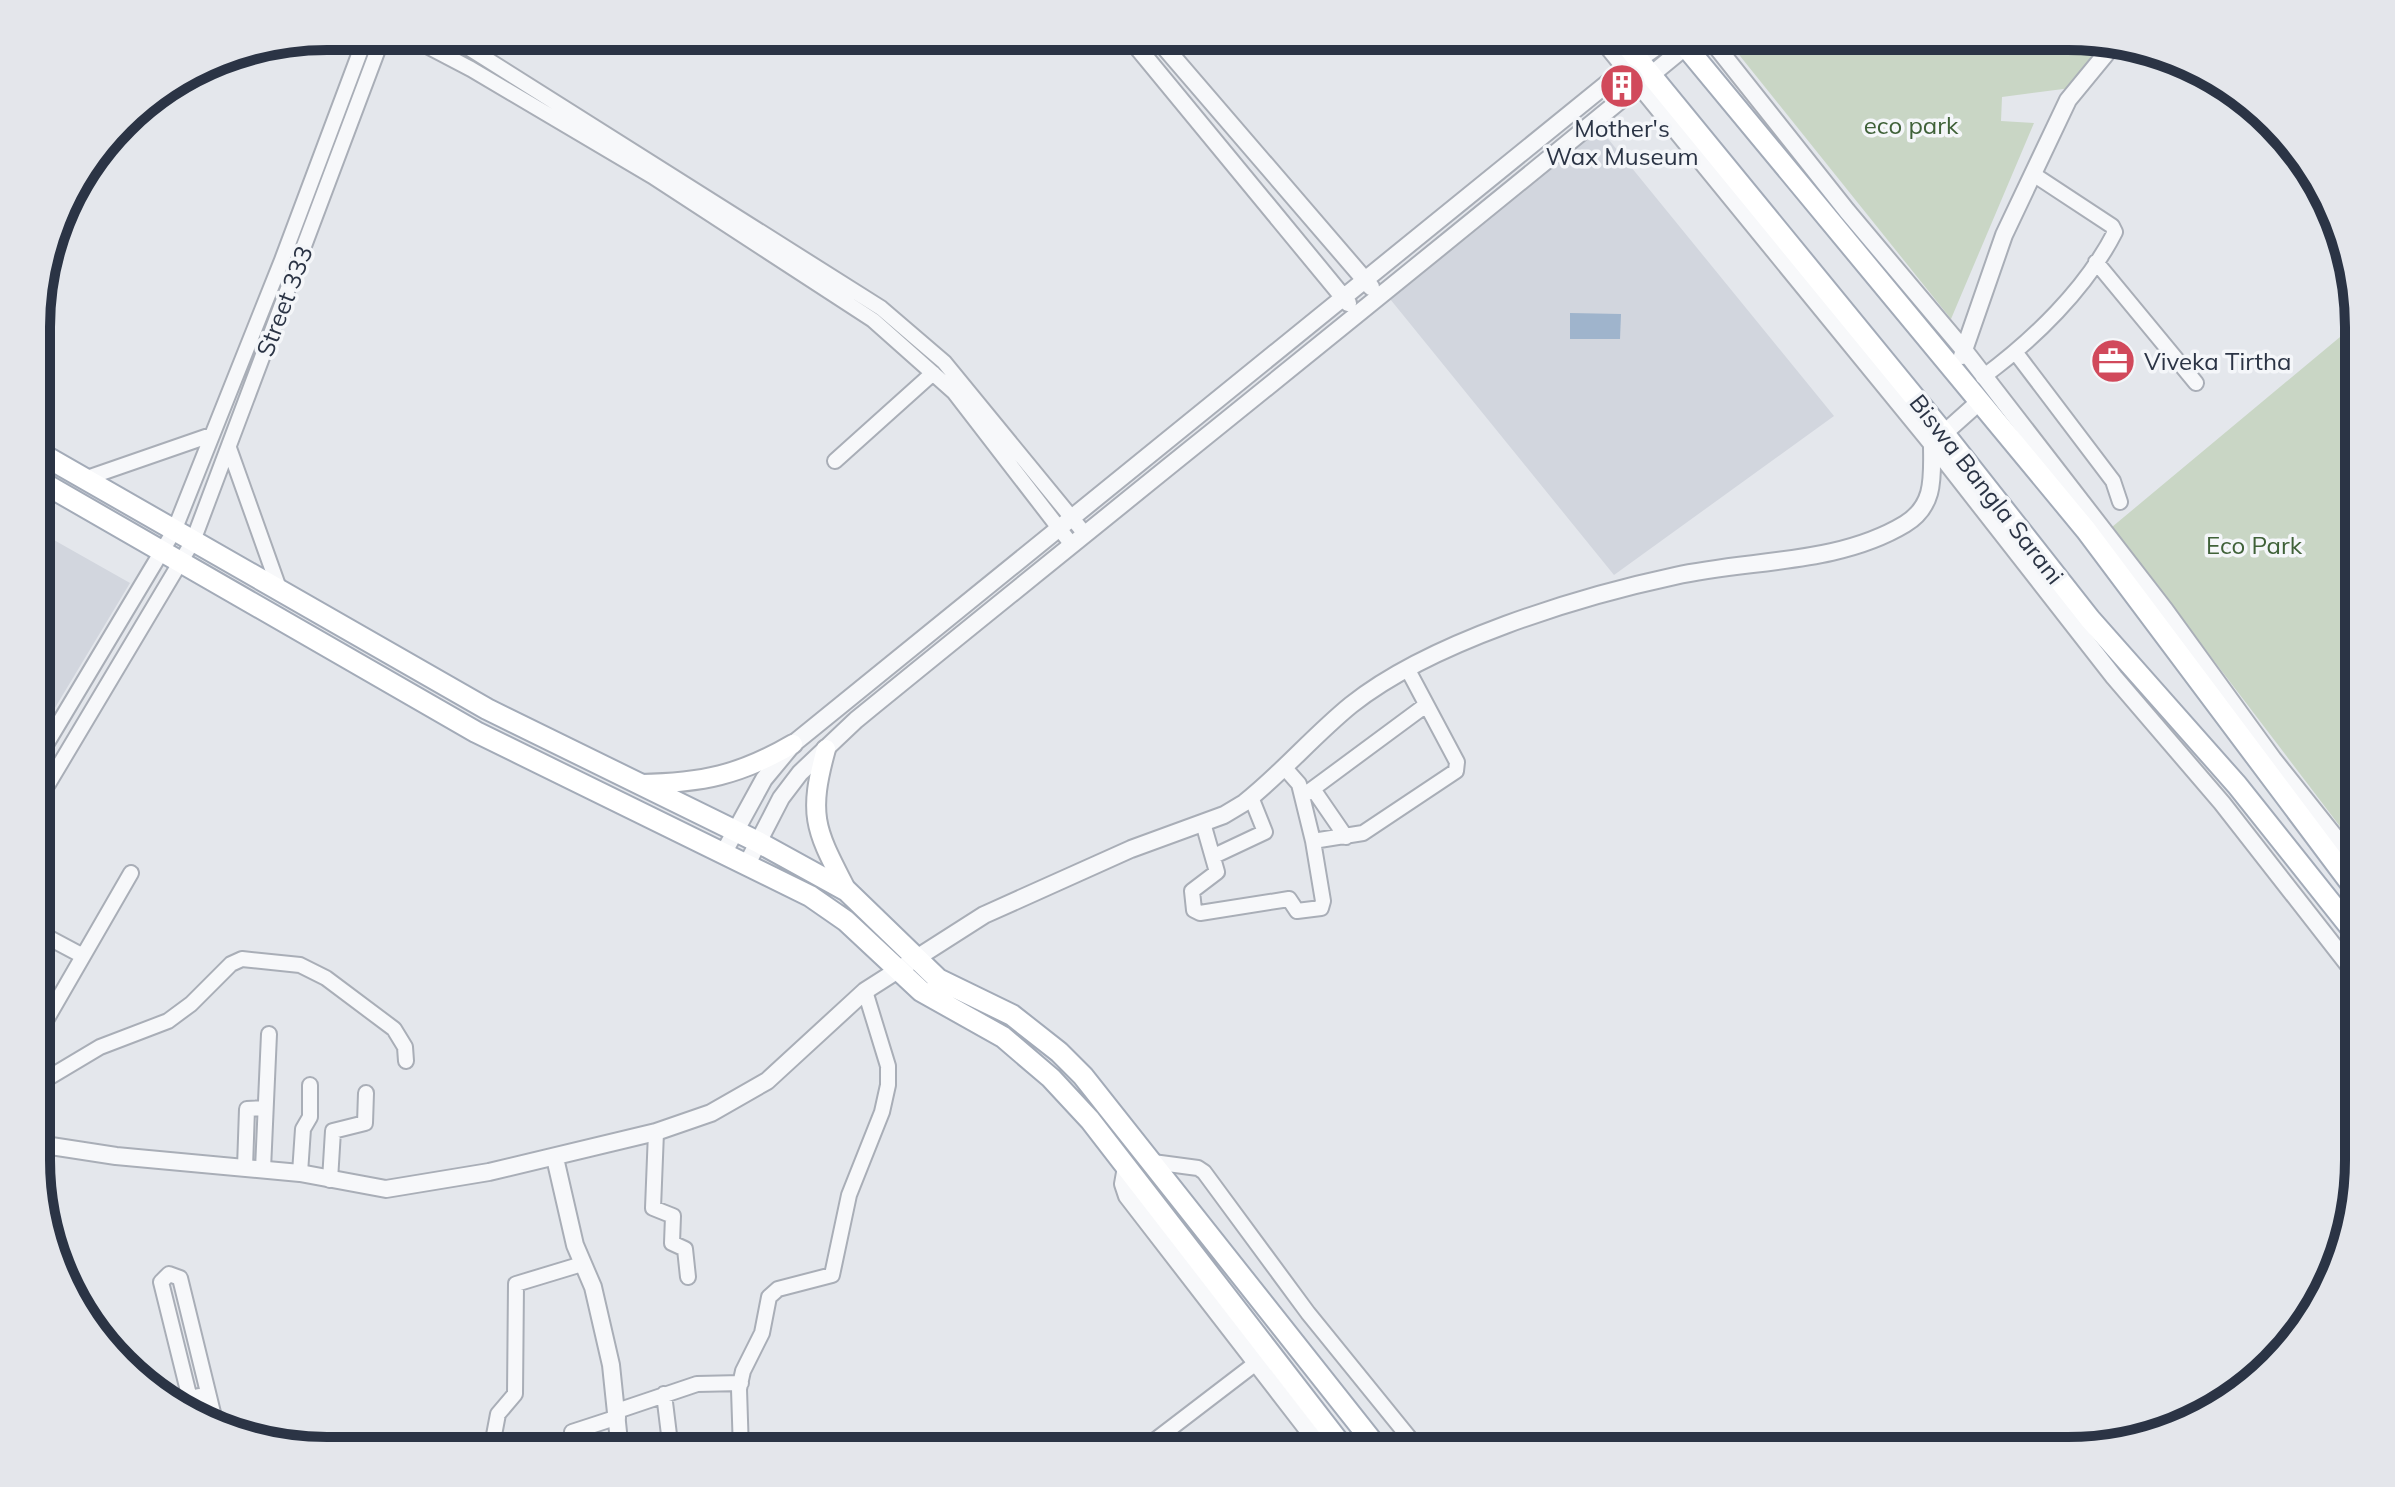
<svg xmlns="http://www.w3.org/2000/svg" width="2395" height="1487" font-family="Mulish,sans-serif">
<rect width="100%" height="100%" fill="#e4e7ec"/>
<!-- built -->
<path fill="#d2d6de" d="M1596,124L1834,416L1614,575L1386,294Z
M38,531L130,583L38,736Z"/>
<!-- green -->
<path fill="#c9d6c5" d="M1724,36H2068L2107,42L2071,88L2002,97L2001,121L2034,123L1951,319Z
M2352,327L2358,335V850L2112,527Z"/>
<!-- water -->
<path fill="#9fb4cc" d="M1570,313L1621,314L1620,339H1570Z"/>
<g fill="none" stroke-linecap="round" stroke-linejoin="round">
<!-- minor casing -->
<g stroke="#a9aeb7" stroke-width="18">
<path id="minor" d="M408,36L471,69L652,176L873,320L954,392L1072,545
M450,36L881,308L944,362L1085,534
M2096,262L2196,383
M2016,353L2113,481L2120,502
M1983,377C2033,340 2086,289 2115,232L2112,226L2033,174
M229,448L280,591
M835,461L933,373
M84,479L211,435
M38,758L174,531L282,260L366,36
M1284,767L1299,784L1313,841L1363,833L1456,771L1457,762L1408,670
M1313,789L1346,837
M1303,796L1426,705
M38,801L193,541L383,36
M1203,823L1217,872L1192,891L1194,910L1200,913L1289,899L1297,911L1321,908L1323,901L1313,841
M1214,856L1265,832L1251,797
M38,932L83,956
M41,1029L131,873
M38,1084L100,1047L168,1021L191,1004L231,964L242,959L300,965L326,978L394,1029L405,1047L406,1061
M656,1132L653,1208L673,1216L672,1243L685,1249L688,1277
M1153,1162L1198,1168L1204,1172L1308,1313L1420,1451
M245,1167L247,1109L265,1108
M263,1169L269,1034
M300,1173L303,1129L310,1117V1085
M330,1180L333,1131L365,1123L366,1093
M664,1394L671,1451
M168,1403L199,1396
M617,1411L697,1384L741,1383
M194,1415L161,1282L169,1274L180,1278L216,1425
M572,1432L618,1417
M491,1451L498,1414L515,1394L516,1284L582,1264
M741,1451L739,1389L743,1371L762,1333L769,1297L778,1289L832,1275L849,1195L882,1112L888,1085V1066L865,991
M1141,1451L1256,1363"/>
</g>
<!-- tertiary casing -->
<g stroke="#a9aeb7" stroke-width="20">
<path id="tertiary" d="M1128,36L1348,303
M1155,36L1371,287
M1599,36L1932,444L2114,677L2222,803L2358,977
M1708,36L1847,211L1964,350L2165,610L2273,759L2358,866
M1962,356L2004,235L2068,100L2114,44
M724,852L764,779L793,744L1625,69L1672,36
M747,864L781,798L800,773L856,720C1132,495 1411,273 1685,47
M38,1144L116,1156L300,1173L386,1189L489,1172L656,1132L711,1113L767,1081L865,991L984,915L1131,849L1224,815L1244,803C1282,773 1313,736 1351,705C1430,642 1577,597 1675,576C1750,559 1837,565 1905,524C1936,505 1932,476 1932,444L1979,402
M555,1158L575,1245L593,1287L611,1365L620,1451
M1126,1167L1123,1184L1127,1196L1324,1451"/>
</g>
<!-- secondary casing -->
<g stroke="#a9aeb7" stroke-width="22">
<path id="secondary" d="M826,749C807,818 816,830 847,891
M640,784C702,783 740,775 793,744"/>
</g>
<!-- primary casing -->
<g stroke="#a3abb8" stroke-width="24">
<path id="primary" d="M1619,36L1943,432L2090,619L2237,785L2358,937
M1677,36L2086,530L2358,893
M38,452L487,709L758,842L847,891L938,979L1012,1015L1059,1052L1083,1076L1380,1451
M38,480L476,732L810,896L846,921L921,991L1003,1037L1051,1078L1090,1120L1346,1451"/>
</g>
<!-- minor -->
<use href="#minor" stroke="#f7f8fa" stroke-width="14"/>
<!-- tertiary -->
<use href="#tertiary" stroke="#f7f8fa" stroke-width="16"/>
<!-- secondary -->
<use href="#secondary" stroke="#fff" stroke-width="18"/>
<!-- primary -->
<use href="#primary" stroke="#fff" stroke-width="20"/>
</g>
<!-- icons -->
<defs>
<g id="building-disc" transform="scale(2.3)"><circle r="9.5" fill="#d1495b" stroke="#f4f6f9"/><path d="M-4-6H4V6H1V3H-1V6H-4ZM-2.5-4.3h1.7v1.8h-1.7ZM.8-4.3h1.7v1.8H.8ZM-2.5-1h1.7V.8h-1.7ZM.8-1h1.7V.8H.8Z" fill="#fff"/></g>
<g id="office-disc" transform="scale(2.3)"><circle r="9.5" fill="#d1495b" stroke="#f4f6f9"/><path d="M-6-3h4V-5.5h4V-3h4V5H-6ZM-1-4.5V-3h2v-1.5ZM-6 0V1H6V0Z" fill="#fff"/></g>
</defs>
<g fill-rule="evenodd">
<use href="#building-disc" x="1622" y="86"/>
<use href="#office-disc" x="2113" y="361"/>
</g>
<g text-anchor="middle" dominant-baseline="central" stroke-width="7" stroke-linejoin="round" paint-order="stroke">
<!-- park labels -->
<g font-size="24" fill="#3f6138" stroke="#f4f6f9">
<text x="1911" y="125">eco park</text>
<text x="2254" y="545">Eco Park</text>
</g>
<!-- poi labels -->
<g font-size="24" fill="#2b3445" stroke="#f4f6f9">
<text x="1622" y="128">Mother's<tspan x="1622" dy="28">Wax Museum</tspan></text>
<text x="2144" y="361" text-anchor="start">Viveka Tirtha</text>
</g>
<!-- street labels -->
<g font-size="24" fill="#2b3445" stroke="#f4f6f9">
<text transform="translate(284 301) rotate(-69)">Street 333</text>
<text transform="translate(1987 489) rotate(52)">Biswa Bangla Sarani</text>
</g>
</g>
<!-- crop -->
<path d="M0 0H2395V1487H0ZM327 50H2068A277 277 0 0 1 2345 327V1160A277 277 0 0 1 2068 1437H327A277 277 0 0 1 50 1160V327A277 277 0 0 1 327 50Z" fill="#e4e6eb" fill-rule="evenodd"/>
<path fill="none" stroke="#2b3445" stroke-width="10" d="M327 50H2068A277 277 0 0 1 2345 327V1160A277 277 0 0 1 2068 1437H327A277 277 0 0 1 50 1160V327A277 277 0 0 1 327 50Z"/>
</svg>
